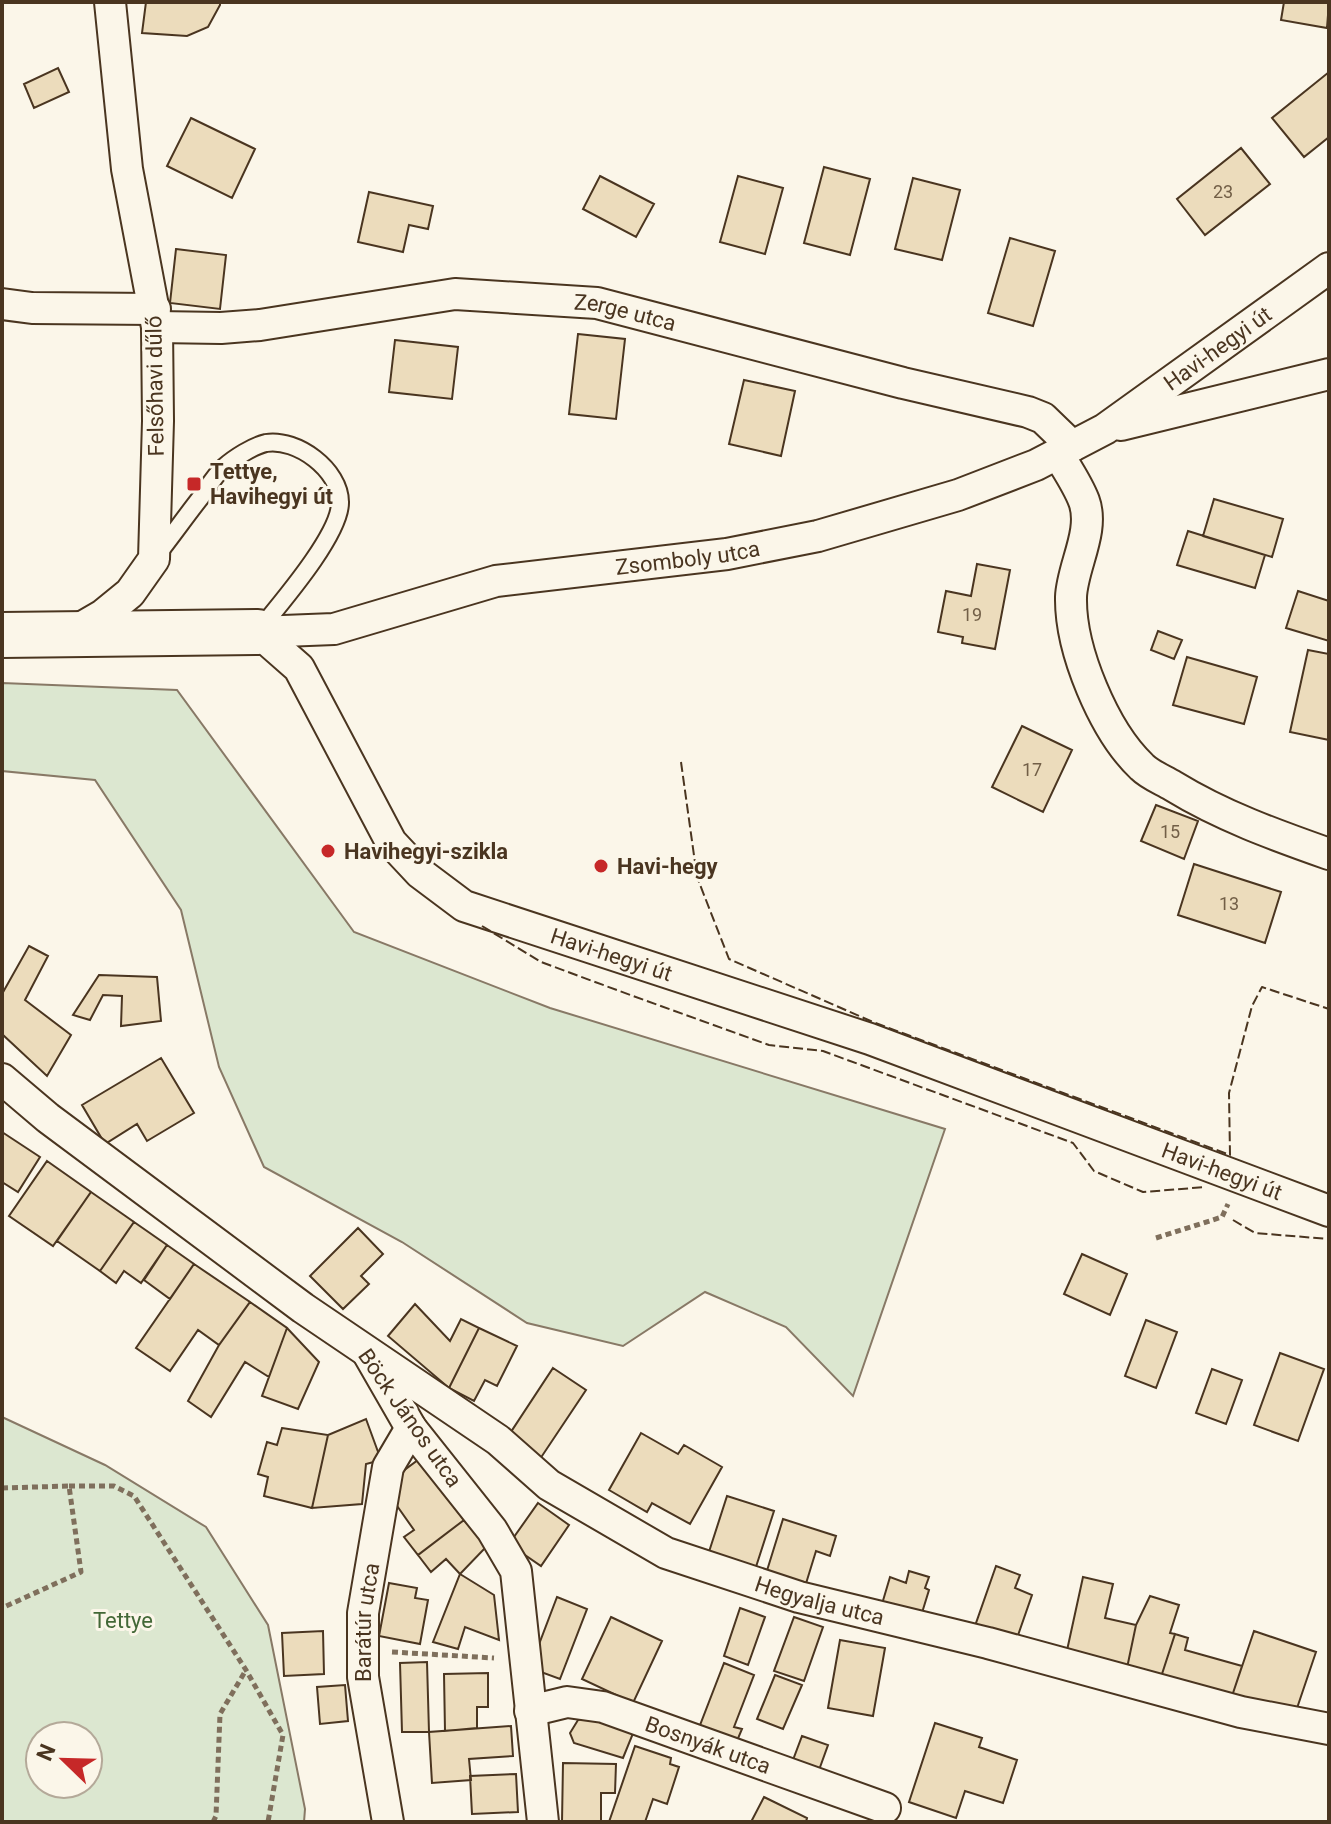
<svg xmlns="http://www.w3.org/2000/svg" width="1331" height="1824" font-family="Roboto,sans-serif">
<rect width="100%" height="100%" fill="#fbf6e9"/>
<!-- green -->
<path fill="#dce7d0" stroke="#887966" stroke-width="2" fill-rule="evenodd" d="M2,683L177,690L354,932L550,1008L945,1129L853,1396L786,1327L705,1292L623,1346L527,1323L402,1242L264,1167L219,1067L181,910L95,780L2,771Z
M2,1417L105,1465L206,1527L268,1625L305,1809L304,1822H2ZM40,1736H88V1784H40Z"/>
<!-- building -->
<path fill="#ecdcbc" stroke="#4a3520" stroke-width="2" d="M146,2H220V5L208,27L187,36L142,33Z
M1284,2H1329L1327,28L1281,20Z
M58,68L69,92L34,108L24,84Z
M1329,72V137L1304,157L1272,118Z
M191,118L255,149L232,198L167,166Z
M1241,148L1270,184L1205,235L1177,199Z
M824,167L870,179L850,255L804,243Z
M600,176L654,204L636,237L583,209Z
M738,176L783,188L765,254L720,242Z
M913,178L960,190L942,260L895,249Z
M369,192L433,206L428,229L409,225L403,252L358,242Z
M1010,238L1055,251L1033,326L988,313Z
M176,249L226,255L220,309L170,303Z
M578,334L625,339L616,419L569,414Z
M395,340L458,347L452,399L389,392Z
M744,380L795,391L781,456L729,444Z
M1214,499L1283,519L1272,557L1203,536Z
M1188,531L1265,555L1255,588L1177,565Z
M977,564L1010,570L995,649L962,643L963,637L938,632L946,591L971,596Z
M1298,591L1329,601V641L1286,628Z
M1158,631L1182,640L1174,659L1151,650Z
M1308,650L1329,654V740L1290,732Z
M1187,657L1257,677L1244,724L1173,705Z
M1022,726L1072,750L1043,812L992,787Z
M1156,805L1198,821L1184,859L1141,841Z
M1194,864L1281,892L1265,943L1178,915Z
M29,946L48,956L25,1000L71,1035L47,1076L2,1034V994Z
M99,975L157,977L161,1021L121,1026L122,996L103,995L90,1020L73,1015Z
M161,1058L194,1113L147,1141L137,1124L105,1144L82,1105Z
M2,1132L40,1157L18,1192L2,1182Z
M47,1161L91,1192L53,1246L9,1216Z
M91,1192L134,1222L100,1271L57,1241Z
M134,1222L167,1245L141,1283L124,1271L116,1283L100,1271Z
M358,1228L383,1254L361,1276L369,1284L343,1309L310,1276Z
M167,1245L194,1264L170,1299L144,1280Z
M1082,1254L1127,1274L1110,1315L1064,1294Z
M194,1264L250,1302L219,1345L198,1330L170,1371L136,1348Z
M250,1302L287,1328L269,1377L245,1362L211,1417L188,1401L219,1345Z
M415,1304L450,1341L461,1319L479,1328L449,1388L388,1336Z
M1146,1320L1177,1332L1156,1388L1125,1376Z
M287,1328L319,1362L298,1409L262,1396Z
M479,1328L517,1346L497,1386L485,1380L474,1401L449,1388Z
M1280,1353L1324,1369L1298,1441L1254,1425Z
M553,1368L586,1390L538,1462L505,1441Z
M1212,1369L1242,1380L1226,1424L1196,1413Z
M366,1419L381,1460L366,1464L362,1504L312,1508L328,1435Z
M282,1428L328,1435L312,1508L264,1496L268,1477L258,1474L267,1442L277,1445Z
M641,1433L678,1454L684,1445L722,1467L690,1524L652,1503L647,1512L609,1490Z
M418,1460L464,1520L418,1555L404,1537L414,1530L395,1503V1477Z
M727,1496L774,1511L754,1573L707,1558Z
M538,1503L569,1525L541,1566L509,1544Z
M783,1519L836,1536L830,1556L816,1551L804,1590L765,1577Z
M464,1520L487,1546L460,1574L446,1559L431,1572L418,1555Z
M996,1566L1020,1575L1015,1588L1032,1595L1016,1641L975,1626Z
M909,1571L929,1577L925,1588L929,1590L921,1616L882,1604L890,1577L906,1583Z
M460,1574L494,1595L499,1640L465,1627L458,1649L433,1642Z
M1083,1577L1113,1584L1105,1618L1136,1625L1127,1668L1066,1655Z
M389,1583L417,1588L415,1598L428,1600L420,1644L379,1636Z
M1150,1596L1179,1605L1170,1633L1175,1634L1161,1677L1127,1668L1136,1625Z
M557,1597L587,1609L560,1679L530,1668Z
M740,1608L765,1617L748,1665L724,1656Z
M611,1617L662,1641L633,1703L582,1679Z
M794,1617L823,1627L804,1681L774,1671Z
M323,1631L324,1674L284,1676L282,1633Z
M1254,1631L1316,1652L1294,1717L1232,1696Z
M1175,1634L1188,1638L1185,1650L1242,1666L1232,1696L1161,1677Z
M840,1640L885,1648L873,1716L828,1708Z
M427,1662L429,1732H402L400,1663Z
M724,1663L754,1675L734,1727L742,1729L734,1748L697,1733Z
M488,1673V1707H477V1728L445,1731L444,1674Z
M775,1675L802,1685L783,1729L757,1719Z
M345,1685L348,1721L320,1724L317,1687Z
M586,1717L634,1731L623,1758L574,1743L570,1733L578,1720Z
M935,1723L982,1738L979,1747L1017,1760L1003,1803L965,1791L956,1818L909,1802Z
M511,1726L513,1756L469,1759L471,1780L432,1783L429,1732Z
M802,1736L828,1745L819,1770L793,1760Z
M635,1746L671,1758L670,1764L679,1767L667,1804L653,1799L645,1822H609Z
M563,1763L616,1764L615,1793H601V1822H562Z
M516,1774L518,1812L472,1814L470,1776Z
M764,1797L807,1818L806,1822H751Z"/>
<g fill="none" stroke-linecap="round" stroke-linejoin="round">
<!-- lane casing -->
<g stroke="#4a3520" stroke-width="20">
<path id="lane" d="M157,555C172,536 186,516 201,497C208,487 215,475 224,467C234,458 253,446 266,443C297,438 340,470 340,502C341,534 280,604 259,630"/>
</g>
<!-- street casing -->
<g stroke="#4a3520" stroke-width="34">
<g id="street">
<path d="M2,304L32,308L155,309"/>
<path id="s1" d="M157,327L221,328L260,325L455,294L597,303L903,383L1028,412L1043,418L1072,446"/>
<path d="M1121,425L1329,374"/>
<path d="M1058,454C1067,469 1078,485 1084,501C1095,531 1072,567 1071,597C1070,650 1104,731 1142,767C1150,775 1163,780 1173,786C1222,816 1275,835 1329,854"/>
<path id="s2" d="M258,632L299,668L391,842L420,873L464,906L870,1039L1329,1211"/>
<path id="s3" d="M258,632L334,629L496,581L727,554L818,536L958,495L1036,465L1105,429L1329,268"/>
<path d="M72,633L103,615L130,593L154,559L158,421L157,327L127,169L110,2"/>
<path id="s4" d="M2,1079L48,1118L303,1308L498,1440L549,1485L666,1553L799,1597L988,1643L1241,1712L1329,1729"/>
<path d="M369,1355L411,1428L492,1530L516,1571L543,1822"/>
<path id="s5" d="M530,1711L567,1702L603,1707L885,1808"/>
<path id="s6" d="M388,1822L363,1677V1613L388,1467L411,1428"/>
</g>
</g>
<!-- secondary casing -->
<g stroke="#4a3520" stroke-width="48">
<path id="secondary" d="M2,635L258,632"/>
</g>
<!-- path -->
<path stroke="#7f6f5c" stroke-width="5" stroke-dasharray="6 4" stroke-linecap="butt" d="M1156,1238L1222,1217L1228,1204
M69,1486H114L134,1496L246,1670L283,1735L268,1822
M2,1488L69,1486L81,1572L2,1608
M392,1652L494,1658
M213,1822L216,1816L220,1714L246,1670"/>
<!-- lane -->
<use href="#lane" stroke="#fbf6e9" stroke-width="16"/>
<!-- street -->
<use href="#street" stroke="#fbf6e9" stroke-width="30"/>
<!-- secondary -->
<use href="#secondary" stroke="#fbf6e9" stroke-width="44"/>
<!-- fence -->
<path stroke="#4a3520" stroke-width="2" stroke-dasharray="10 4" stroke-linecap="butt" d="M681,762L697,877L729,959L873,1022L1230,1155L1229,1093L1252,1006L1262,987L1329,1009
M482,926L541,962L633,996L769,1045L823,1051L1073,1143L1094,1171L1143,1192L1206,1187
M1233,1220L1255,1233L1329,1239"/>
</g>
<!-- markers -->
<g fill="#c62828" stroke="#fbf6e9" stroke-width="3">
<rect x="186" y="476" width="16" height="16" rx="4"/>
<circle cx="328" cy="851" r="8"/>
<circle cx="601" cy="866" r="8"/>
</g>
<g text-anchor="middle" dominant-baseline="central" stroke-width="6" stroke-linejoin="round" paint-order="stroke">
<!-- number labels -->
<g font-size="18" fill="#725f47">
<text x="1223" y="191">23</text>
<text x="972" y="614">19</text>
<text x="1032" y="769">17</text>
<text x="1170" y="831">15</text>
<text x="1229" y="903">13</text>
</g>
<!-- street labels -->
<g font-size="22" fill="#4a3520" stroke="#fbf6e9">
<text stroke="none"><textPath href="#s1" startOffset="472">Zerge utca</textPath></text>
<text stroke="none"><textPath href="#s3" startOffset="1016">Havi-hegyi út</textPath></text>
<text transform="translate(155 386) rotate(-91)">Felsőhavi dűlő</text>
<text stroke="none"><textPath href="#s3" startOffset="438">Zsomboly utca</textPath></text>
<text stroke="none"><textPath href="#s2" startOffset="504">Havi-hegyi út</textPath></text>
<text stroke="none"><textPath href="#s2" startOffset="1152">Havi-hegyi út</textPath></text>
<text transform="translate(410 1418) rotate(55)">Böck János utca</text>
<text stroke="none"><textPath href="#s4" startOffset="978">Hegyalja utca</textPath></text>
<text stroke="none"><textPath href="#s6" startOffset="202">Barátúr utca</textPath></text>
<text stroke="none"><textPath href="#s5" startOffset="186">Bosnyák utca</textPath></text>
</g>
<!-- poi labels -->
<g font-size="22" font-weight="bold" fill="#4a3520" stroke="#fbf6e9" text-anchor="start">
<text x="210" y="471">Tettye,<tspan x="210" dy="25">Havihegyi út</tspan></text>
<text x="344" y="851">Havihegyi-szikla</text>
<text x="617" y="866">Havi-hegy</text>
</g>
<!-- park labels -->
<g font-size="22" fill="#436837" stroke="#fbf6e9">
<text x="123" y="1620">Tettye</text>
</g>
</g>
<!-- border -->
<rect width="1331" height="1824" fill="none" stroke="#4a3520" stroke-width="8"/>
<!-- north arrow -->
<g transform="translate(64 1760) rotate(293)"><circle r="38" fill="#fbf6e9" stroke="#b4a999" stroke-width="2"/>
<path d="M0-6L14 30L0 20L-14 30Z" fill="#c62828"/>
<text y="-12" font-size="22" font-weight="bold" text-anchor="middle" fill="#4a3520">N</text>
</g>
</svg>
